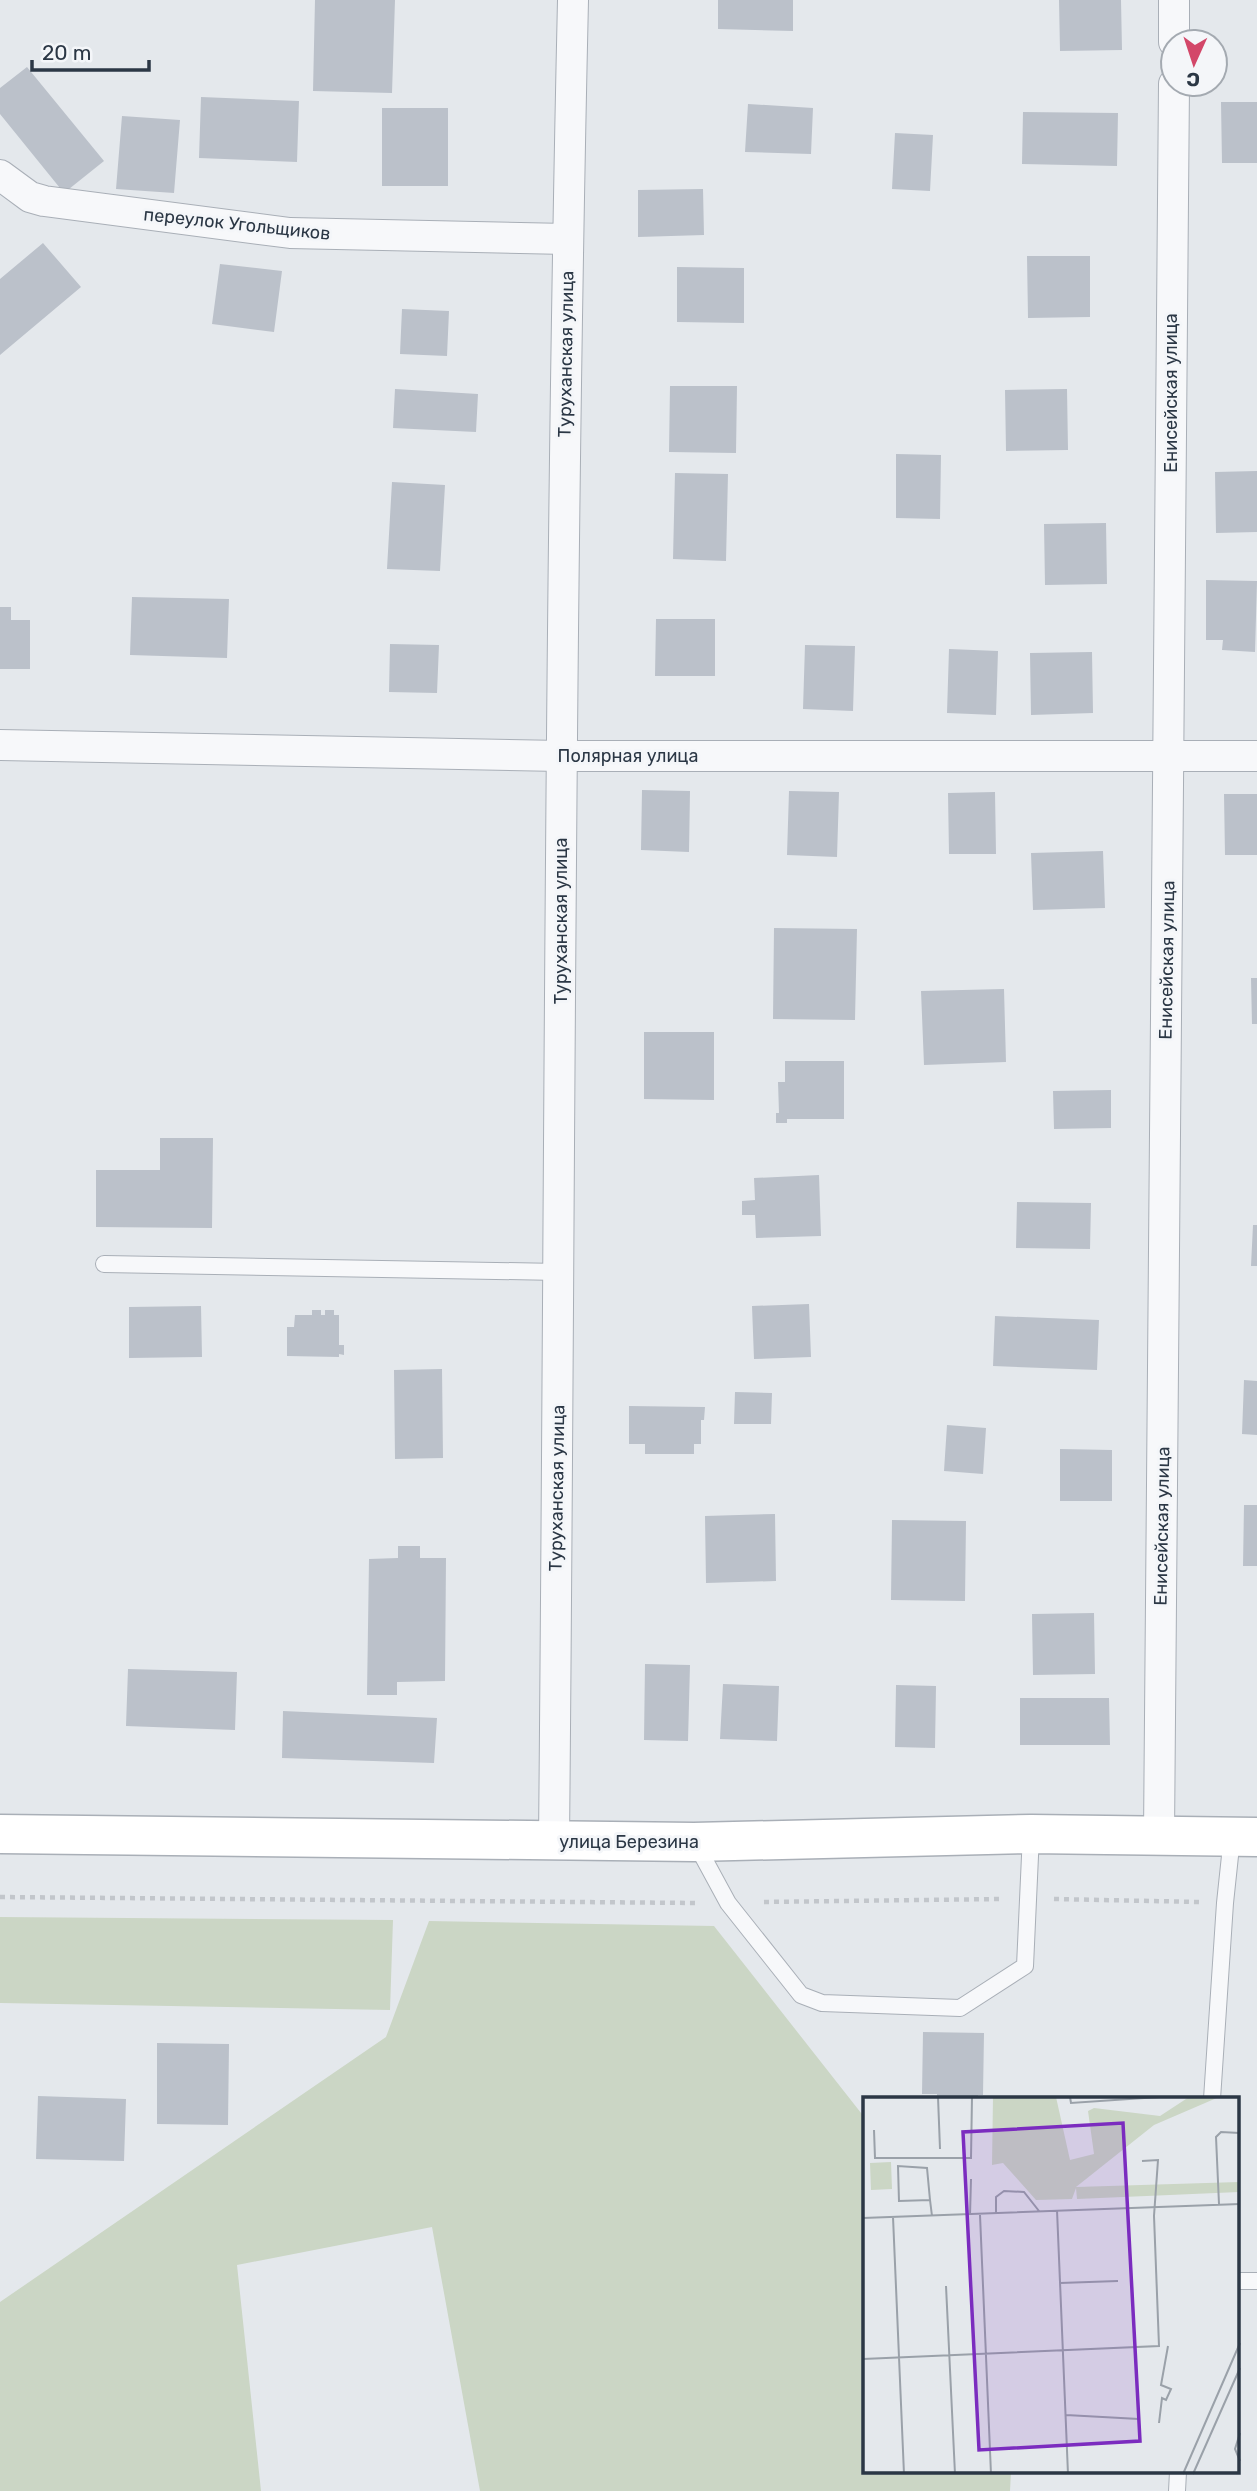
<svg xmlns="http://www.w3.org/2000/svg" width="1257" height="2491" font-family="Rubik,sans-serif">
<rect width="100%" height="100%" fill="#e4e8ec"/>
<!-- green -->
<path fill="#cbd6c5" d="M0,1917L393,1920L390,2010L0,2003Z
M429,1921L714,1926L865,2118V2472H1011L1010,2491H480L432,2227L237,2265L261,2491H0V2302L386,2037Z"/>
<!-- building -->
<path fill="#bbc1ca" d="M315,0H395L392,93L313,91Z
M718,0H793V31L718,29Z
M1059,0H1121L1122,50L1060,51Z
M27,67L104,161L64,193L0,114V88Z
M201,97L299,101L297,162L199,158Z
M1221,102H1257V163H1222Z
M748,104L813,108L811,154L745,152Z
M382,108H448V186H382Z
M1023,112L1118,113L1117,166L1022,164Z
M122,116L180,120L174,193L116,189Z
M895,133L933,135L930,191L892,189Z
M703,189L704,235L638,237V190Z
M43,243L81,287L0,355V279Z
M1027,256H1090V317L1028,318Z
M220,264L282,271L274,332L212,324Z
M677,267L744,268V323L677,322Z
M402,309L449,311L447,356L400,354Z
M670,386H737L736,453L669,452Z
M395,389L478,394L476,432L393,428Z
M1067,389L1068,450L1006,451L1005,390Z
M896,454L941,455L940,519L896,518Z
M1257,471V532L1216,533L1215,472Z
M675,473L728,474L726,561L673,559Z
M392,482L445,485L440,571L387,569Z
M1106,523L1107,584L1045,585L1044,524Z
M1206,580L1257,581L1255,652L1222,650L1223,640H1206Z
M132,597L229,599L227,658L130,655Z
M0,607H11V620H30V669H0Z
M656,619H715V676H655Z
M390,644L439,645L437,693L389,692Z
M805,645L855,646L853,711L803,709Z
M949,649L998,651L996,715L947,713Z
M1092,652L1093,713L1031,715L1030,653Z
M642,790L690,791L689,852L641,850Z
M789,791L839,792L837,857L787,855Z
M995,792L996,854H949L948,793Z
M1224,794H1257V855H1225Z
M1103,851L1105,908L1033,910L1031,853Z
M774,928L857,929L855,1020L773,1019Z
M1251,978H1257V1024H1252Z
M1004,989L1006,1062L924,1065L921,991Z
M644,1032H714V1100L644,1099Z
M785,1061H844V1119H787V1123H776V1113H779L778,1082H785Z
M1111,1090V1128L1054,1129L1053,1091Z
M160,1138H213L212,1228L96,1227V1170H160Z
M819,1175L821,1236L756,1238L755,1215H742V1201L755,1200L754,1178Z
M1017,1202L1091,1203L1090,1249L1016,1248Z
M1253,1225H1257V1266H1251Z
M809,1304L811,1357L754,1359L752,1306Z
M201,1306L202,1357L129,1358V1307Z
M312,1310H321V1315H325V1310H334V1315H339V1345H344V1355L339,1354V1357L287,1356V1327H294L295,1315H312Z
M995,1316L1099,1320L1097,1370L993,1366Z
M442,1369L443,1458L395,1459L394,1370Z
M1244,1380L1257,1381V1435L1242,1434Z
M735,1392L772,1393L771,1424H734Z
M629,1406L705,1407L704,1420H701V1444H694V1454H645V1444H629Z
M947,1425L986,1428L983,1474L944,1471Z
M1060,1449L1112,1450V1501H1060Z
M1244,1505H1257V1566H1243Z
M775,1514L776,1581L706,1583L705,1516Z
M892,1520L966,1521L965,1601L891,1600Z
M398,1546H420V1558H446L445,1681L397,1682V1695H367L369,1559L398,1558Z
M1094,1613L1095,1674L1033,1675L1032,1614Z
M645,1664L690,1665L688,1741L644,1740Z
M128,1669L237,1672L235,1730L126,1726Z
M723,1684L779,1686L777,1741L720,1739Z
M896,1685L936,1686L935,1748L895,1747Z
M1020,1698H1109L1110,1745H1020Z
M283,1711L437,1718L434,1763L282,1758Z
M923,2032L984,2033L983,2095H978V2099H937V2094H922Z
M157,2043L229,2044L228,2125L157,2124Z
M38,2096L126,2099L124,2161L36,2159Z"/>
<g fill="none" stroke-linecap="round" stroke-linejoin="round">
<!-- lane casing -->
<g stroke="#a9afb7" stroke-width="18">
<path id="lane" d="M104,1264L559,1272
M696,1844L728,1903L801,1995L822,2003L960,2008L1025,1966L1031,1834
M1212,2099L1225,1903L1232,1837
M1238,2281H1257
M1177,2491L1178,2472"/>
</g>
<!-- street casing -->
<g stroke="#a9afb7" stroke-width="32">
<path id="street" d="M1174,42V0
M0,175L30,197L44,201L290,233L567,239
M0,745L561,756H1257
M1159,1835L1174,84
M554,1841C560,1228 559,614 573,0"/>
</g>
<!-- secondary casing -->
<g stroke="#a9afb7" stroke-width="41">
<path id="secondary" d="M0,1834L694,1842L1031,1834L1257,1837"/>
</g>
<!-- path -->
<path stroke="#c2c6cb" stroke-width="4.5" stroke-dasharray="5 5" stroke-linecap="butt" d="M0,1897L696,1903
M1054,1899L1200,1902
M764,1902L1000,1899"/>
<!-- lane -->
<use href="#lane" stroke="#f7f8fa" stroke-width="16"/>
<!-- street -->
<use href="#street" stroke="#f7f8fa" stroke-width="30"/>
<!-- secondary -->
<use href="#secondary" stroke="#fff" stroke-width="38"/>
</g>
<g text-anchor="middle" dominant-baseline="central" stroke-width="6" stroke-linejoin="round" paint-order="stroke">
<!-- street labels -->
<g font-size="18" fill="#2b3745" stroke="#f4f6f9">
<text transform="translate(237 224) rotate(6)">переулок Угольщиков</text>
<text transform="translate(566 354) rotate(-89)">Туруханская улица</text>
<text transform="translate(1171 393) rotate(-90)">Енисейская улица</text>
<text x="628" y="756">Полярная улица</text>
<text transform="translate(561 921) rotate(-90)">Туруханская улица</text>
<text transform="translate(1167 960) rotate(-89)">Енисейская улица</text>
<text transform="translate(557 1488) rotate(-89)">Туруханская улица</text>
<text transform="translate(1162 1526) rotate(-89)">Енисейская улица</text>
<text x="629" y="1842">улица Березина</text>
</g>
</g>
<!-- overview -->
<g transform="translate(863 2097)">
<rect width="376" height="376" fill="#e4e8ec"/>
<path d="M130,0H193L207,63L231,57L225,14L231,11L297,19L326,0H356L291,28L213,90L376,85V95L214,102L213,91L209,102L173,103L140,66L129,68ZM28,65L29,92L8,93L7,66Z" fill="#cbd6c5"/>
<path fill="none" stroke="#9aa1a9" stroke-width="2" d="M75,0L77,52M207,0L208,6L296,0M11,33L12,61H108L109,0M67,103L64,71L35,69L36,104L67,103L69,119M356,107L353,40L358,35L377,36M194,113L205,377M133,117V100L141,94L161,95L176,114M107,118L108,82M117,118L128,377M30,120L41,377M0,121L377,107M197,186L255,184M83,189L92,377M0,262L296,249L291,119L295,63L279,64M203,318L276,322M296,326L299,301L303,303L308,292L298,288L305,249M377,336L372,352L377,364M320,377L377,246M330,377L377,271"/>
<path fill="#7b2cbf" fill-opacity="0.15" stroke="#7b2cbf" stroke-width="3.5" d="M260,26L277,344L116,353L100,35Z"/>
<rect width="376" height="376" fill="none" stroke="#2b3745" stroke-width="3.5"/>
</g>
<!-- north arrow -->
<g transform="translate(1194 63) rotate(183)"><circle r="33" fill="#f4f6f9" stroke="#a4aab1" stroke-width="2"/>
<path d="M0-5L12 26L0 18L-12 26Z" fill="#d34769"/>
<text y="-10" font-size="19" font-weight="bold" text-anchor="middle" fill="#2b3745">С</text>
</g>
<!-- scale -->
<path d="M32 60v10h117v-10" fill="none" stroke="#2b3745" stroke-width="3.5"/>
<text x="42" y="60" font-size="21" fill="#2b3745" stroke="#f4f6f9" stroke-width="5" paint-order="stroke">20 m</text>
</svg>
